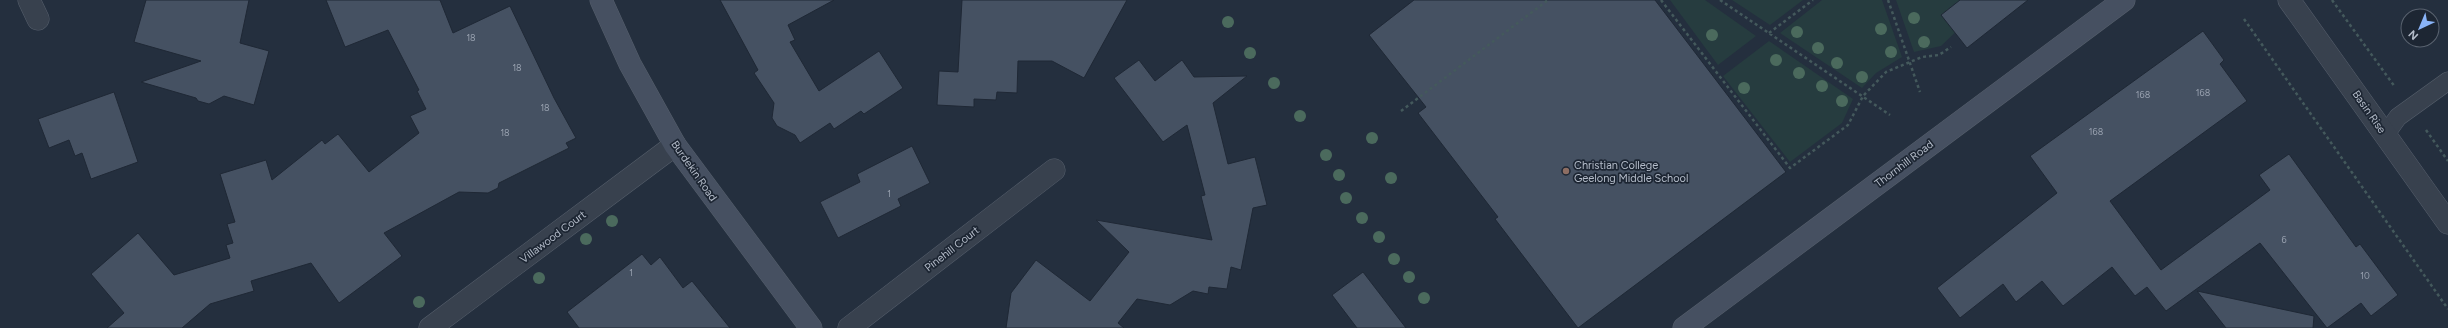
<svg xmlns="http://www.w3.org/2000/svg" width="2448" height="328" font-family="Figtree,sans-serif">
<rect width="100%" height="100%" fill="#242f3e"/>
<!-- green -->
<path fill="#263c3f" d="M1670,0H1705L1756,36L1718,65Z
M1732,0H1803L1770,25Z
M1822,0H1882L1902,57L1876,73L1862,88L1780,33Z
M1896,0H1989L1941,46L1914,52Z
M1769,41L1853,99L1842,123L1790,162L1723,76Z"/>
<!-- building -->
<path fill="#455162" stroke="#1f2835" d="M146,0H249L240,43L269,51L254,105L224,96L209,104L198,101L196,98L141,82L201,61L134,42Z
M326,0H440L453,33L510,6L554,98L576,138L566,143L569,148L499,183L498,188L488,193L459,192L384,233L402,256L339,303L311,263L251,281L254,291L210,304L182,328H107L124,313L91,274L138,233L174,275L230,258L226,245L233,243L227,224L235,222L220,174L266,160L272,180L322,140L325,144L338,134L369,172L419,133L410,116L426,109L417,91L419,90L388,30L345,47Z
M720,0H834L788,25L795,40L790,42L819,91L879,51L903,88L864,114L861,111L834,129L830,123L800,143L795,135L777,126L772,118L774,103L754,73L758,70Z
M962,0H1127L1084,78L1052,61H1018L1017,93L997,92L996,100L974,99V107L937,105L939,71L958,72Z
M1414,0H1655L1786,172L1578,328L1495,219L1498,217L1418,113L1426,107L1369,35Z
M1960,0H2028L1967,48L1941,15Z
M2203,31L2224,60L2220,64L2247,101L2110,201L2161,270L2270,190L2259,175L2289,154L2356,247L2360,244L2398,295L2371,316L2361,303L2327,328L2260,243L2166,311L2147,287L2135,296L2112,267L2063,306L2042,281L2016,302L2003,284L1960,318L1937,288L2057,193L2030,156Z
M1139,60L1155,81L1182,60L1194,77L1247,76L1213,103L1228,164L1255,157L1267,205L1253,208L1241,270L1231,267L1227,289L1209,287L1208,294L1193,291L1170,305L1137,299L1118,323L1124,328H1006L1011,293L1036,260L1090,301L1129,252L1096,220L1212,240L1201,196L1205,195L1187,125L1163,142L1114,78Z
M114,92L138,162L91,179L82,153L75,156L69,140L49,148L38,119Z
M912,146L930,183L898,199L901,206L838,238L820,202L860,182L857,174Z
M642,254L651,265L660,257L683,288L692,281L730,328H579L567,312Z
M1363,272L1406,328H1357L1332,295Z
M2197,291L2314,316L2313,328H2226Z"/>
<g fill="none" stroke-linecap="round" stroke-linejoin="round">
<!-- lane casing -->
<g stroke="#565f6c" stroke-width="19">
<path id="lane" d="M2385,135L2398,117L2448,81"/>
</g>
<!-- street casing -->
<g stroke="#565f6c" stroke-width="23">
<path id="street" d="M29,0L38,19
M2289,0L2448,223
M430,328L675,145
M849,328L1054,170"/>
</g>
<!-- secondary casing -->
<g stroke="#565f6c" stroke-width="23">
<path id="secondary" d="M601,0L630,64L675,145L811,328
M1684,328L2124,0"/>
</g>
<!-- path -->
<path stroke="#44595c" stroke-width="2.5" stroke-dasharray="3 3" stroke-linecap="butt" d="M1661,0L1790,168L1848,125L1863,96L1886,72L1922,57L1939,55L1951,47
M1720,0L1890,115
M1888,0L1920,92
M2332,0L2395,87
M2244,19L2448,309
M1769,33L1813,0
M1401,111L1548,0
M2426,130L2448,161"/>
<!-- lane -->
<use href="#lane" stroke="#38414e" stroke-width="18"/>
<!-- street -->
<use href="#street" stroke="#38414e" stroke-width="22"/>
<!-- secondary -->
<use href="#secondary" stroke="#465061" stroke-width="22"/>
</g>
<!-- trees -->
<g fill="#4b6a5d">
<circle cx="1914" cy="18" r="6"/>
<circle cx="1228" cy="22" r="6"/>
<circle cx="1881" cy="29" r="6"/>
<circle cx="1797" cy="32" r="6"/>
<circle cx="1712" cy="35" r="6"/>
<circle cx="1924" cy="42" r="6"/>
<circle cx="1818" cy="48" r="6"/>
<circle cx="1891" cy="52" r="6"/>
<circle cx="1250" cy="53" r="6"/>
<circle cx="1776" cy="60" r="6"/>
<circle cx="1837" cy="63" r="6"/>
<circle cx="1799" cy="73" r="6"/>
<circle cx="1862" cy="77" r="6"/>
<circle cx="1274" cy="83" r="6"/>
<circle cx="1822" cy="86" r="6"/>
<circle cx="1744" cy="88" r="6"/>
<circle cx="1842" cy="101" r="6"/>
<circle cx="1300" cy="116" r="6"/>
<circle cx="1372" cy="138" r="6"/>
<circle cx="1326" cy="155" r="6"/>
<circle cx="1339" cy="175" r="6"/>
<circle cx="1391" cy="178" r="6"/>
<circle cx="1346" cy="198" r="6"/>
<circle cx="1362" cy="218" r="6"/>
<circle cx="612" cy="221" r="6"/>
<circle cx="1379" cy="237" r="6"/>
<circle cx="586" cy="239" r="6"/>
<circle cx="1394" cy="259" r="6"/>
<circle cx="1409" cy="277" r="6"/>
<circle cx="539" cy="278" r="6"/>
<circle cx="1424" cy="298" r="6"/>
<circle cx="419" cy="302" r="6"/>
</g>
<!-- markers -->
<circle fill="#8d6e63" stroke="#1d2633" stroke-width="1.5" cx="1566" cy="171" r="4"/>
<g text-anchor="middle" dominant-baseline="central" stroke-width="3.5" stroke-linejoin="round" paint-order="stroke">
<!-- number labels -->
<g font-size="9" fill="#98a1af">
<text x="471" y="37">18</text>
<text x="517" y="67">18</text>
<text x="2203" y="92">168</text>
<text x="2143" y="94">168</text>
<text x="545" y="107">18</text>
<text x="2096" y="131">168</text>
<text x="505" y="132">18</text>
<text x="889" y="193">1</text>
<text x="2284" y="239">6</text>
<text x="631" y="272">1</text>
<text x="2365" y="275">10</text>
</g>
<!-- street labels -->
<g font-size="11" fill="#b4bcc9" stroke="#1d2633">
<text transform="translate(2369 112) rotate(55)">Basin Rise</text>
<text transform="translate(1904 164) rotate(-37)">Thornhill Road</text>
<text transform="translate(694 171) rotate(55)">Burdekin Road</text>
<text transform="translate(553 237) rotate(-37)">Villawood Court</text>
<text transform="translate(952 249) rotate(-38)">Pinehill Court</text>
</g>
<!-- poi labels -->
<g font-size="11" fill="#b4bcc9" stroke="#1d2633" text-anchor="start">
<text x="1574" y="165">Christian College<tspan x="1574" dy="13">Geelong Middle School</tspan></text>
</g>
</g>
<!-- north arrow -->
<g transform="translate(2420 28) rotate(224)"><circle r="19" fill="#1d2633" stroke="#59626f"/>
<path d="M0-3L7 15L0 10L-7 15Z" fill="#8ab4f8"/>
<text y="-6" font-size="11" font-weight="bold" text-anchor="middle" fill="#b4bcc9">N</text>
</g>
</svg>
